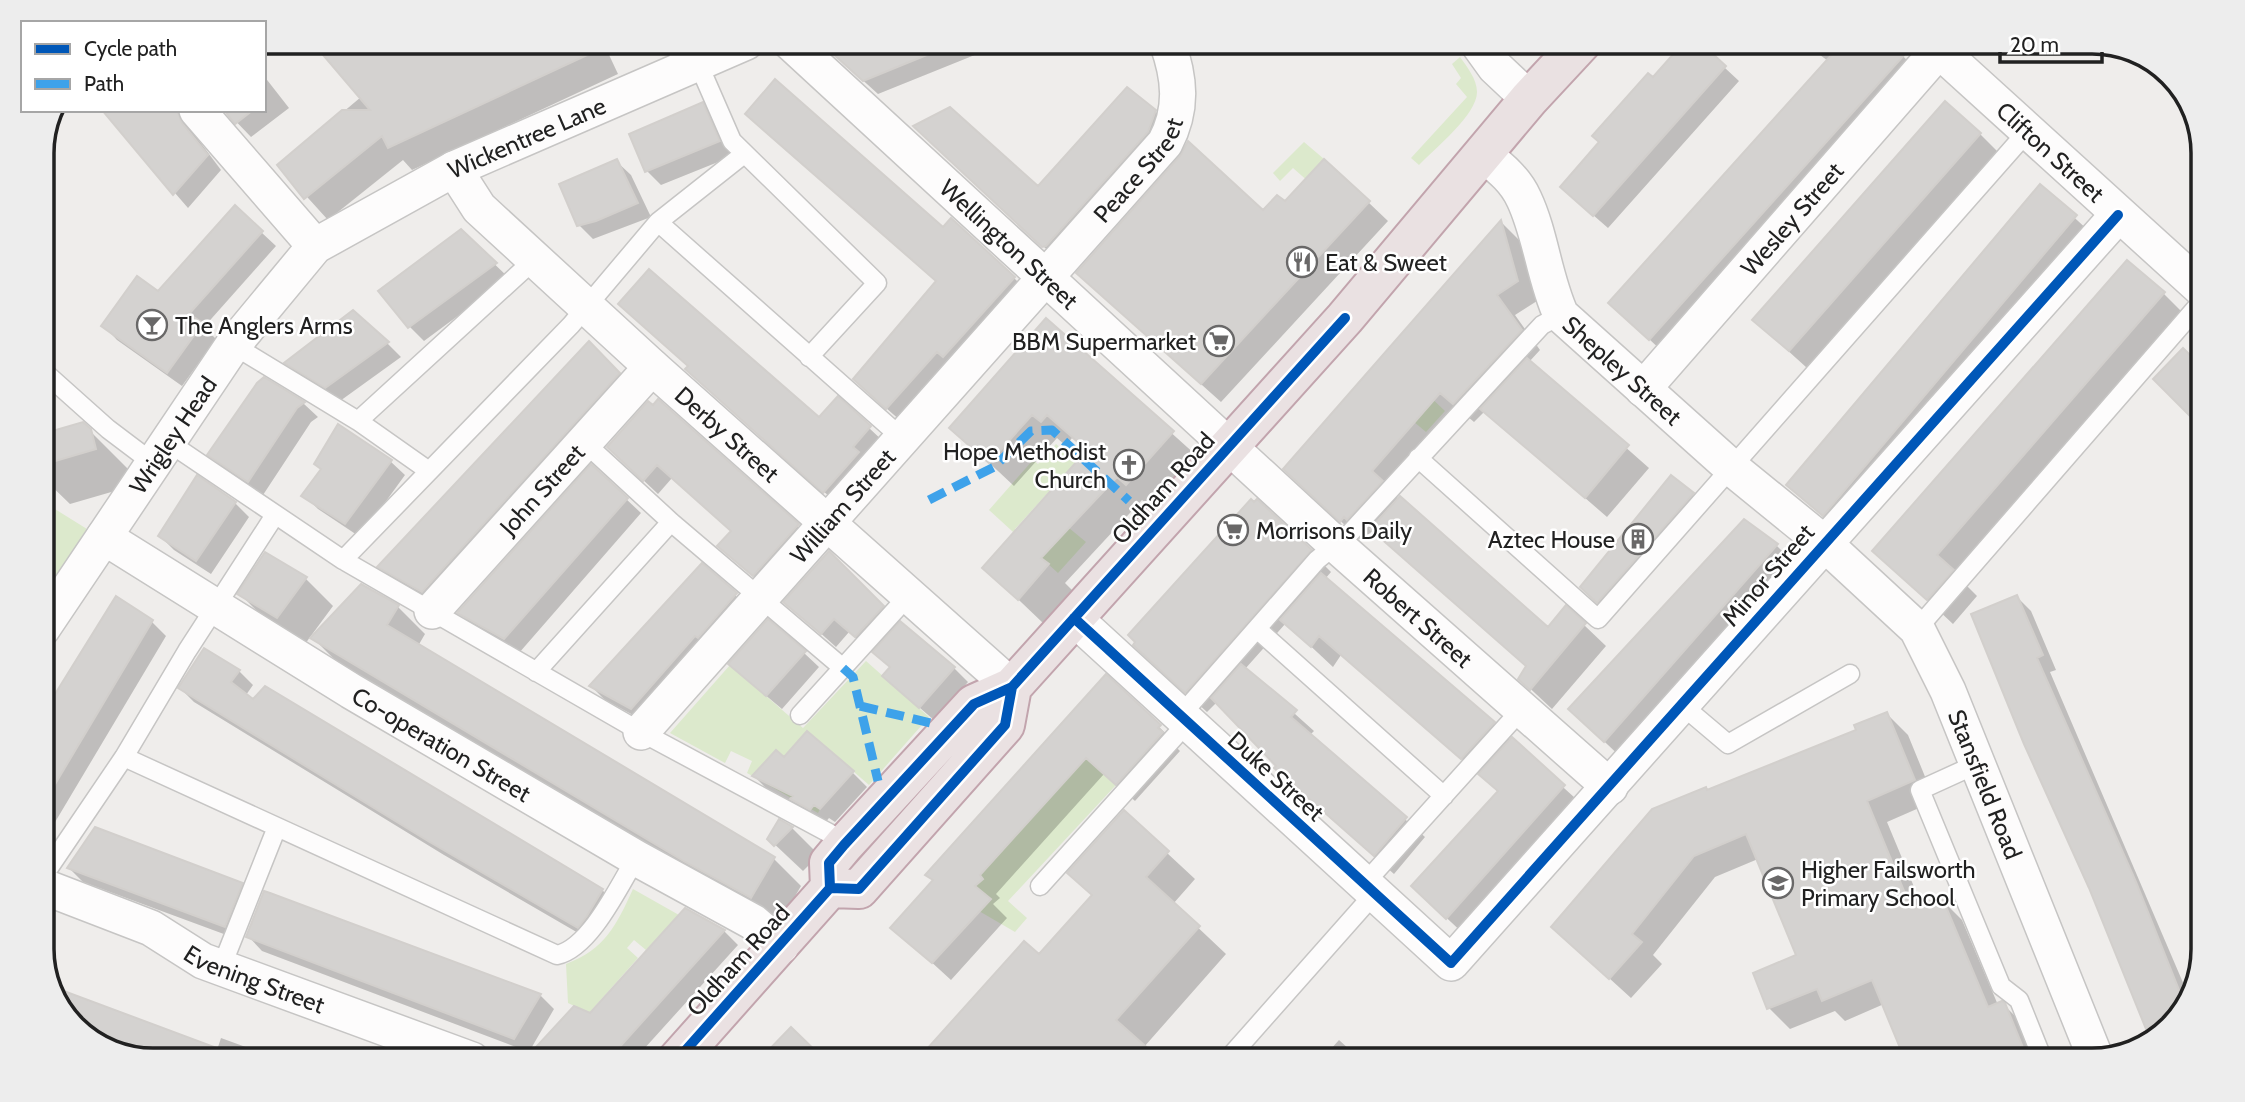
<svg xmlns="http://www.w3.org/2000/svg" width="2245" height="1102" font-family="Cabin,sans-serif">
<rect width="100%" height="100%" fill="#efedeb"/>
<!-- grass -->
<path fill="#dce9cc" d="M1460,57C1467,67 1477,79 1477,92C1477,115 1435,148 1419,165L1411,158L1467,97L1456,84L1461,78L1452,64Z
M1304,142L1324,159L1310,183L1293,168L1280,181L1273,173Z
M1425,392L1445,411L1426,432L1407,416Z
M1056,444L1076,462L1015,529L1043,555L1069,528L1086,542L1058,573L989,510L1033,460L1038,464Z
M42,501L87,529L42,597Z
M866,661L929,717L869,785L807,731L793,746L807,759L798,768L776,751L813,804L820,809L818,813L747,773L752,761L731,751L725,763L670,733L730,665L803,728Z
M1086,758L1116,785L1008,901L1027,918L1015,932L979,911L975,886L983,879L980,875Z
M633,889L679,915L646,950L634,940L627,948L638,958L589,1013L568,1003L566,964C605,949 616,926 633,889Z"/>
<!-- shadow -->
<path fill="#0003" d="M314,42H603L618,74L412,170L403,160L328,220L279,166L361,97Z
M855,42H1007L878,94L846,65Z
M1686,42H1697L1739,81L1608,228L1577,201L1653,79Z
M1803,42H1888L1929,81L1676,364L1610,303L1828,61Z
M264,76L289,108L251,137L225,110H264Z
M702,104L717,119L733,156L661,185L647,171Z
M119,110H197L191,119V130L221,170L188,208L110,118Z
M1155,111L1169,126L1058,260L930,140L1038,189Z
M1980,134L2007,161L1817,377L1754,320Z
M616,161L631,175L651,217L593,239L578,224Z
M2040,186L2103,244L1851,542L1788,485Z
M1368,202L1388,221L1221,402L1098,292L1285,204Z
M235,208L276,246L204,327L216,339L182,386L117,340L103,325L158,293Z
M1501,222L1520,241L1537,301L1515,315L1540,350L1529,362L1649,468L1607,517L1485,411L1474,422L1461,411L1390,491L1548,630L1584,625L1606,646L1552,709L1520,679L1527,667L1374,530L1361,540L1305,488Z
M943,229L1014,278L1028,292L902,422L869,393L938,282Z
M460,231L509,278L424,341L409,326Z
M2163,293L2188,318L1961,580L1977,596L1953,624L1875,551Z
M1047,321L1197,456L1152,508L1142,500L1065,583L1072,590L1043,623L984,567L1088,452L1072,438L1066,446L1057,438L1014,486L952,428Z
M387,343L401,357L340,401L300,377L287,363Z
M589,344L633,388L437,605L394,581L380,567Z
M264,380L304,404L318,417L311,422L263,495L224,469L209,455Z
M701,383L819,420L838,399L884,442L839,505Z
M658,402L812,540L768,589L720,546L733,532L672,478L658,494L623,461Z
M89,430L127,468L132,486L70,504L42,477V435Z
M390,461L405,475L360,537L318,509L304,495L322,470Z
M592,467L641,513L519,653L474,627L460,613Z
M1692,495L1706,509L1612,616L1596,602Z
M235,503L249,517L211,574L174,550L160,536Z
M1776,545L1797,566L1626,762L1570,709Z
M1310,551L1331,572L1325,579L1493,724L1585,807L1468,938L1435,907L1499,793L1484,778L1341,655L1333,667L1286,623L1245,669L1314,731L1310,735L1425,837L1394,874L1295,787L1217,702L1207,712L1156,666Z
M829,554L897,621L870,650L849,632L836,647L786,602Z
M702,565L750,609L646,722L605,700L591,686Z
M306,579L333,606L305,644L267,621L240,594Z
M2017,597L2031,611L2056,670L2050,672L2190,999L2154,1040L1974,615Z
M116,599L152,622L166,636L42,844V719Z
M398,607L425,634L418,646L774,859L801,886L779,924L340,665L313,638Z
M875,652L954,668L968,682L934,720L899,690L891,668Z
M804,653L819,667L782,709L745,678Z
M239,671L253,685L246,695L253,701L266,688L602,890L617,904L592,941L444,855L194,702L180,688Z
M1106,677L1177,744L1175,746L1180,751L1135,801L1104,774L996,894L1000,898L993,904L1007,918L951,980L893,927L934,881L928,875Z
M1887,714L1908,735L1935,801L1887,822L1922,906L1941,899L1962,920L1998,1005H2004L2025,1026L2039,1060H1879L1903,1050L1884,1004L1845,1021L1835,1011L1790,1029L1769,1008L1798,956L1758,859L1715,877L1653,955L1662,964L1631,998L1553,927L1708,792L1858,731Z
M784,759L852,772L867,787L835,822L829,818L825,823L768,790L754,776Z
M1124,813L1195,879L1173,904L1226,954L1144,1047L1039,956L1093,896Z
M779,821L792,828L819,855L803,871L769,839Z
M69,868L242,884L256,899L240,940L83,882Z
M724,931L738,945L634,1060H552L539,1047Z
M248,936L540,995L554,1009L529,1052L262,951Z
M66,1015L217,1050L221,1038L281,1060H154L105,1049Z
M1339,1040L1361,1060H1321Z"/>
<!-- building -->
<path fill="#d4d2d0" stroke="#d2cfcc" stroke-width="2" d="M312,42H615L388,148L382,136L304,199L277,165L342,110H370Z
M851,42H956V43L863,81L830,51Z
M1684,42H1700L1726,66L1593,216L1560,187L1599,142L1592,136L1648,73L1653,77Z
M1843,42H1891L1905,54L1649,340L1608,303Z
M775,79L943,227L951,218L1015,277L943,357L937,352L886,409L853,379L936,281L745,114Z
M1127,87L1156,110L1148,132L1046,246L1042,247L913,126L950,107L1038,186Z
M1945,101L1981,133L1789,351L1752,320Z
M703,102L720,141L645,172L629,134Z
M102,110H177L182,123L208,155L173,195Z
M224,110H253L235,124Z
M1188,141L1263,210L1277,195L1285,201L1324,159L1370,201L1201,384L1076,273L1180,156Z
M617,159L638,203L596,221L577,226L559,184Z
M2040,184L2077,215L1823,516L1786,485Z
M235,205L263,231L189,314L203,323L167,373L101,326L137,276L158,291Z
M1501,220L1518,281L1497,295L1522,330L1453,404L1440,393L1372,471L1383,481L1347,520L1344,517L1340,522L1283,469Z
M461,229L497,263L408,328L378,291Z
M2127,260L2165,292L1937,555L1954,570L1927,600L1872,551Z
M649,269L819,417L838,396L871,426L853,447L859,452L823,493L685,369L688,366L618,304Z
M353,310L389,342L325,388L284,363Z
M1046,318L1174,431L1126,485L1117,477L1069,528L1041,558L1049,564L1018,600L982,568L1087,450L1047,415L1041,422L1032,415L989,463L949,428Z
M589,341L620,373L422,592L377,567Z
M2183,348L2203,368V429L2153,379Z
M1527,358L1629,445L1585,498L1480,409Z
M264,377L305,402L297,408L248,482L207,455L257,383Z
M658,399L799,524L753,576L717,546L731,531L657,465L643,481L607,447L648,401L653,405Z
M83,422L91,429L96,449L42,465V434Z
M338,424L392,460L345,524L301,496L321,469L314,464Z
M591,464L628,498L504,639L457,613Z
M197,475L236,502L196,561L158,536Z
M1671,475L1694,493L1597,603L1580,587Z
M1400,496L1548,627L1566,605L1586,623L1530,690L1518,679L1526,666L1370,529Z
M1251,499L1254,502L1257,499L1312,550L1185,693L1133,645L1135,642L1128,635Z
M1744,519L1778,544L1604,742L1568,709Z
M829,551L884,606L855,637L834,619L821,634L783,602Z
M265,552L307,577L277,618L237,594Z
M702,563L737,593L698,638L695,636L631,709L589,686Z
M1321,573L1495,722L1461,759L1319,636L1311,647L1280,620Z
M361,584L399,605L387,625L775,857L751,898L685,862L310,638Z
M2017,595L2043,655L2037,658L2136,882L2185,1005L2174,1018L2146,1029L2089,888L2024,744L1971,614Z
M116,596L153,620L42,806V715Z
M768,619L806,651L766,696L728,664Z
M900,621L955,667L919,708L882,676L890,667L872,652Z
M204,648L240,670L231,682L253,699L265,686L603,889L587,916L578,928L428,841L178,688Z
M1241,664L1297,710L1291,717L1407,817L1374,856L1274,768L1276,766L1211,698Z
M1106,674L1161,725L1158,728L1163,732L1116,785L1086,758L980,875L983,879L975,886L991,899L932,963L890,928L933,880L925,875Z
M1887,712L1915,780L1867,801L1911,908L1942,897L1988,1007L2002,1001L2005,1003L2028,1060H1905L1872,980L1822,1001L1817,989L1767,1009L1753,973L1796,955L1746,834L1694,856L1632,934L1642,942L1609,979L1551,927L1652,809L1706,787L1707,790L1856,730L1854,725Z
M807,731L854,771L820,809L814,805L810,810L790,799L793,796L752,776L776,750L784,757Z
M1512,737L1565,785L1446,919L1411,886L1498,791L1478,774Z
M1124,810L1169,851L1146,877L1200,926L1116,1020L1161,1060H917L1024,941L1039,954L1092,895L1067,873Z
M779,819L793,827L774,846L767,839Z
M95,827L243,883L225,927L67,868Z
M264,891L270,893L541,994L514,1039L246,937Z
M685,908L725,930L608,1060H570L536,1047L574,1006L590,1013Z
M53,987L241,1057L240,1060H154L102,1046L61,1011Z
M791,1027L825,1060H759Z"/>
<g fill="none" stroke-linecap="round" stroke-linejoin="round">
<!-- lane casing -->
<g stroke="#c6c5c4" stroke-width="21">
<path id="lane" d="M672,42L687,67
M698,63L732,141L877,283L809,357
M658,222L744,154
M233,345L358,421L429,471
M42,370L108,429L153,463
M358,421L535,259
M168,442L343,560L641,732L829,833L844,845
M584,442L671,522L843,668
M1418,458L1598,619L2027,132
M343,560L571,325L658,222L903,439
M1257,629L1444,796
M1917,629L2203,300
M536,672L671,522
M1683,706L1728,744L1850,674
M800,715L909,595
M1180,716L1317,560L1350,533L1542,325L1561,315
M124,757L557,955C590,948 619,886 636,858
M1977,764L1920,790L2001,986L2019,1000L2043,1060
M42,878L124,757L187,651L275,515
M1364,884L1521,710
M1040,886L1187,723
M221,968L277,827
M1227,1060L1374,894"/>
</g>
<!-- street casing -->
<g stroke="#c6c5c4" stroke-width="38">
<g id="street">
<path id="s1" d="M790,42L1335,544L1610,787"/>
<path d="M1477,42L1495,67L1529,99"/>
<path id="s2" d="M1930,42L2203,290"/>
<path d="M197,110L315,246"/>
<path id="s3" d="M1483,154C1499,167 1515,179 1524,199C1541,235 1544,278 1561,315L1733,469L1824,543L1917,629L1948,691L2096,1059"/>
<path id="s4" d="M454,169L479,208L652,367L1012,687"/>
<path id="s5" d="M1643,389L1939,50"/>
<path id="s6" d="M104,537L351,691L636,858L753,922L781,946"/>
<path id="s7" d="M432,611L652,367"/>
<path d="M1074,618L1451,963L2118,215"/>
<path id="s8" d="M42,629L233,345L315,246L454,169L746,42"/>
<path id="s9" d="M641,732L1165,143C1183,109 1180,78 1167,42"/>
<path id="s10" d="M42,886L151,928L203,961L472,1060"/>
</g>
</g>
<!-- highway casing -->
<g stroke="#c2a4ad" stroke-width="42">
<path id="highway" d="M830,888L859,889L1005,725L1012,687
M677,1060L830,888L829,863L844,845L974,704L1012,687L1345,318L1529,99L1582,42"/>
</g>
<!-- lane -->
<use href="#lane" stroke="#fdfcfc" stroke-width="18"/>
<!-- street -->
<use href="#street" stroke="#fdfcfc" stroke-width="35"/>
<!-- highway -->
<use href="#highway" stroke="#eae1e2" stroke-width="38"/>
<!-- quiet -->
<path stroke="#3ea2ea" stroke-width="9" stroke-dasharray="18 9" stroke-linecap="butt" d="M929,500L994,467L1031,431L1052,430L1129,501
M843,668L853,677L878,781
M860,706L931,723"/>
<!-- cycleway casing -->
<g stroke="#fff" stroke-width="15">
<path id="cycleway" d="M1074,618L1451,963L2118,215
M830,888L859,889L1005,725L1012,687
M677,1060L830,888L829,863L844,845L974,704L1012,687L1345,318"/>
</g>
<!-- cycleway -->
<use href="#cycleway" stroke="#0057b8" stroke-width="10"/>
</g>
<!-- icons -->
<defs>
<g id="restaurant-ring" transform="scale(1.575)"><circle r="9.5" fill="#fff" stroke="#696868" stroke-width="1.5"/><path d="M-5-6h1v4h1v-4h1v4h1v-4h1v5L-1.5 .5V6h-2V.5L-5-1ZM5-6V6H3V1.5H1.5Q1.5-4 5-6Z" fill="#696868"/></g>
<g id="bar-ring" transform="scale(1.575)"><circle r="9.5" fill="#fff" stroke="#696868" stroke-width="1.5"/><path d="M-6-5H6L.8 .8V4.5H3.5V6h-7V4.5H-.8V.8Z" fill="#696868"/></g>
<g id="supermarket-ring" transform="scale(1.575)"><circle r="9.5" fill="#fff" stroke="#696868" stroke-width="1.5"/><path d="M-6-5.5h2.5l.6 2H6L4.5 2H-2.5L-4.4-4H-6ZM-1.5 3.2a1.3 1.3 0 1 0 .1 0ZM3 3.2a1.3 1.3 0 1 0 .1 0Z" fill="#696868"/></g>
<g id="church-ring" transform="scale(1.575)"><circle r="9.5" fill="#fff" stroke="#696868" stroke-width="1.5"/><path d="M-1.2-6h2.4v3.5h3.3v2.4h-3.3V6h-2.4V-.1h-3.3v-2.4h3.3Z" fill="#696868"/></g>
<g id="building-ring" transform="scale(1.575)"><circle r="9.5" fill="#fff" stroke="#696868" stroke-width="1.5"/><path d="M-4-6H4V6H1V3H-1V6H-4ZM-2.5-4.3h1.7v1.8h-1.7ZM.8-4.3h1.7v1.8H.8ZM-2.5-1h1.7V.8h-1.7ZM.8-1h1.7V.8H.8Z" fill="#696868"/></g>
<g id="school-ring" transform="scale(1.575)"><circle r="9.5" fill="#fff" stroke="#696868" stroke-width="1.5"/><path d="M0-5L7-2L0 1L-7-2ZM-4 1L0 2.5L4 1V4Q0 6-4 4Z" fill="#696868"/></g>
</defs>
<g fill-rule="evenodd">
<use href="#restaurant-ring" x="1302" y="262"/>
<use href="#bar-ring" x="152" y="325"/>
<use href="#supermarket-ring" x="1219" y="341"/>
<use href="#church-ring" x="1129" y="465"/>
<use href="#supermarket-ring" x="1233" y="530"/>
<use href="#building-ring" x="1638" y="539"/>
<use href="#school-ring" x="1778" y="883"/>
</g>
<g text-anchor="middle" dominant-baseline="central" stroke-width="5" stroke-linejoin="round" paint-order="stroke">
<!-- street labels -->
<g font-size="24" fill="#212121" stroke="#fff">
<text stroke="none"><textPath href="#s8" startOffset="709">Wickentree Lane</textPath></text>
<text stroke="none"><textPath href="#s2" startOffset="163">Clifton Street</textPath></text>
<text stroke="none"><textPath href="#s9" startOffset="751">Peace Street</textPath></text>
<text stroke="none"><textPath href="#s5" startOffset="226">Wesley Street</textPath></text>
<text stroke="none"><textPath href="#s1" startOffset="298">Wellington Street</textPath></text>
<text stroke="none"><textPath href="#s3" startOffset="266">Shepley Street</textPath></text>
<text stroke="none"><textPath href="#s8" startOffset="234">Wrigley Head</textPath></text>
<text stroke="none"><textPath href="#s4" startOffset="382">Derby Street</textPath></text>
<text transform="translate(1163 488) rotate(-48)">Oldham Road</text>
<text stroke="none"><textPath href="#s7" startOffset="164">John Street</textPath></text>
<text stroke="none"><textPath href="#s9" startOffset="303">William Street</textPath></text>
<text transform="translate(1768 575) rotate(-49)">Minor Street</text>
<text stroke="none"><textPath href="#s1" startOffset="852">Robert Street</textPath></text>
<text stroke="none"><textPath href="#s6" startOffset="396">Co-operation Street</textPath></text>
<text transform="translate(1276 776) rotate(42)">Duke Street</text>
<text stroke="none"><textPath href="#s3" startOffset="828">Stansfield Road</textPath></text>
<text transform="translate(738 960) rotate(-48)">Oldham Road</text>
<text stroke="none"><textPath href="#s10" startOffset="233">Evening Street</textPath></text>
</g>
<!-- poi labels -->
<g font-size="24" fill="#212121" stroke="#fff" text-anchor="start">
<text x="1325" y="262">Eat &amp; Sweet</text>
<text x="175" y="325">The Anglers Arms</text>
<text x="1196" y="341" text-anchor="end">BBM Supermarket</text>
<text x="1106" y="451" text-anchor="end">Hope Methodist<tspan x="1106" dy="28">Church</tspan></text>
<text x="1256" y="530">Morrisons Daily</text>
<text x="1615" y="539" text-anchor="end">Aztec House</text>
<text x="1801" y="869">Higher Failsworth<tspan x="1801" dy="28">Primary School</tspan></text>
</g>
</g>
<!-- crop -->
<path d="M0 0H2245V1102H0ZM153 54H2092A99 99 0 0 1 2191 153V949A99 99 0 0 1 2092 1048H153A99 99 0 0 1 54 949V153A99 99 0 0 1 153 54Z" fill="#ededed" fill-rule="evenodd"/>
<path fill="none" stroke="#212121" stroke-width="3.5" d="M153 54H2092A99 99 0 0 1 2191 153V949A99 99 0 0 1 2092 1048H153A99 99 0 0 1 54 949V153A99 99 0 0 1 153 54Z"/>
<!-- legend -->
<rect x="21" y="21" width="245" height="91" fill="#ffffff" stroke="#a6a6a6" stroke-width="2"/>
<rect x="35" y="44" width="35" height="10" fill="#0057b8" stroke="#a6a6a6" stroke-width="2"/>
<text x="84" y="56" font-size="21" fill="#212121">Cycle path</text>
<rect x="35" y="79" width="35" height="10" fill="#3ea2ea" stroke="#a6a6a6" stroke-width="2"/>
<text x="84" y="91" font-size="21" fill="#212121">Path</text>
<!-- scale -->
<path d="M2000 52v10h102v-10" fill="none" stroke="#212121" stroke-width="3.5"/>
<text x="2010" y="52" font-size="21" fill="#212121" stroke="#ffffff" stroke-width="5" paint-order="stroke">20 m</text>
</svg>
